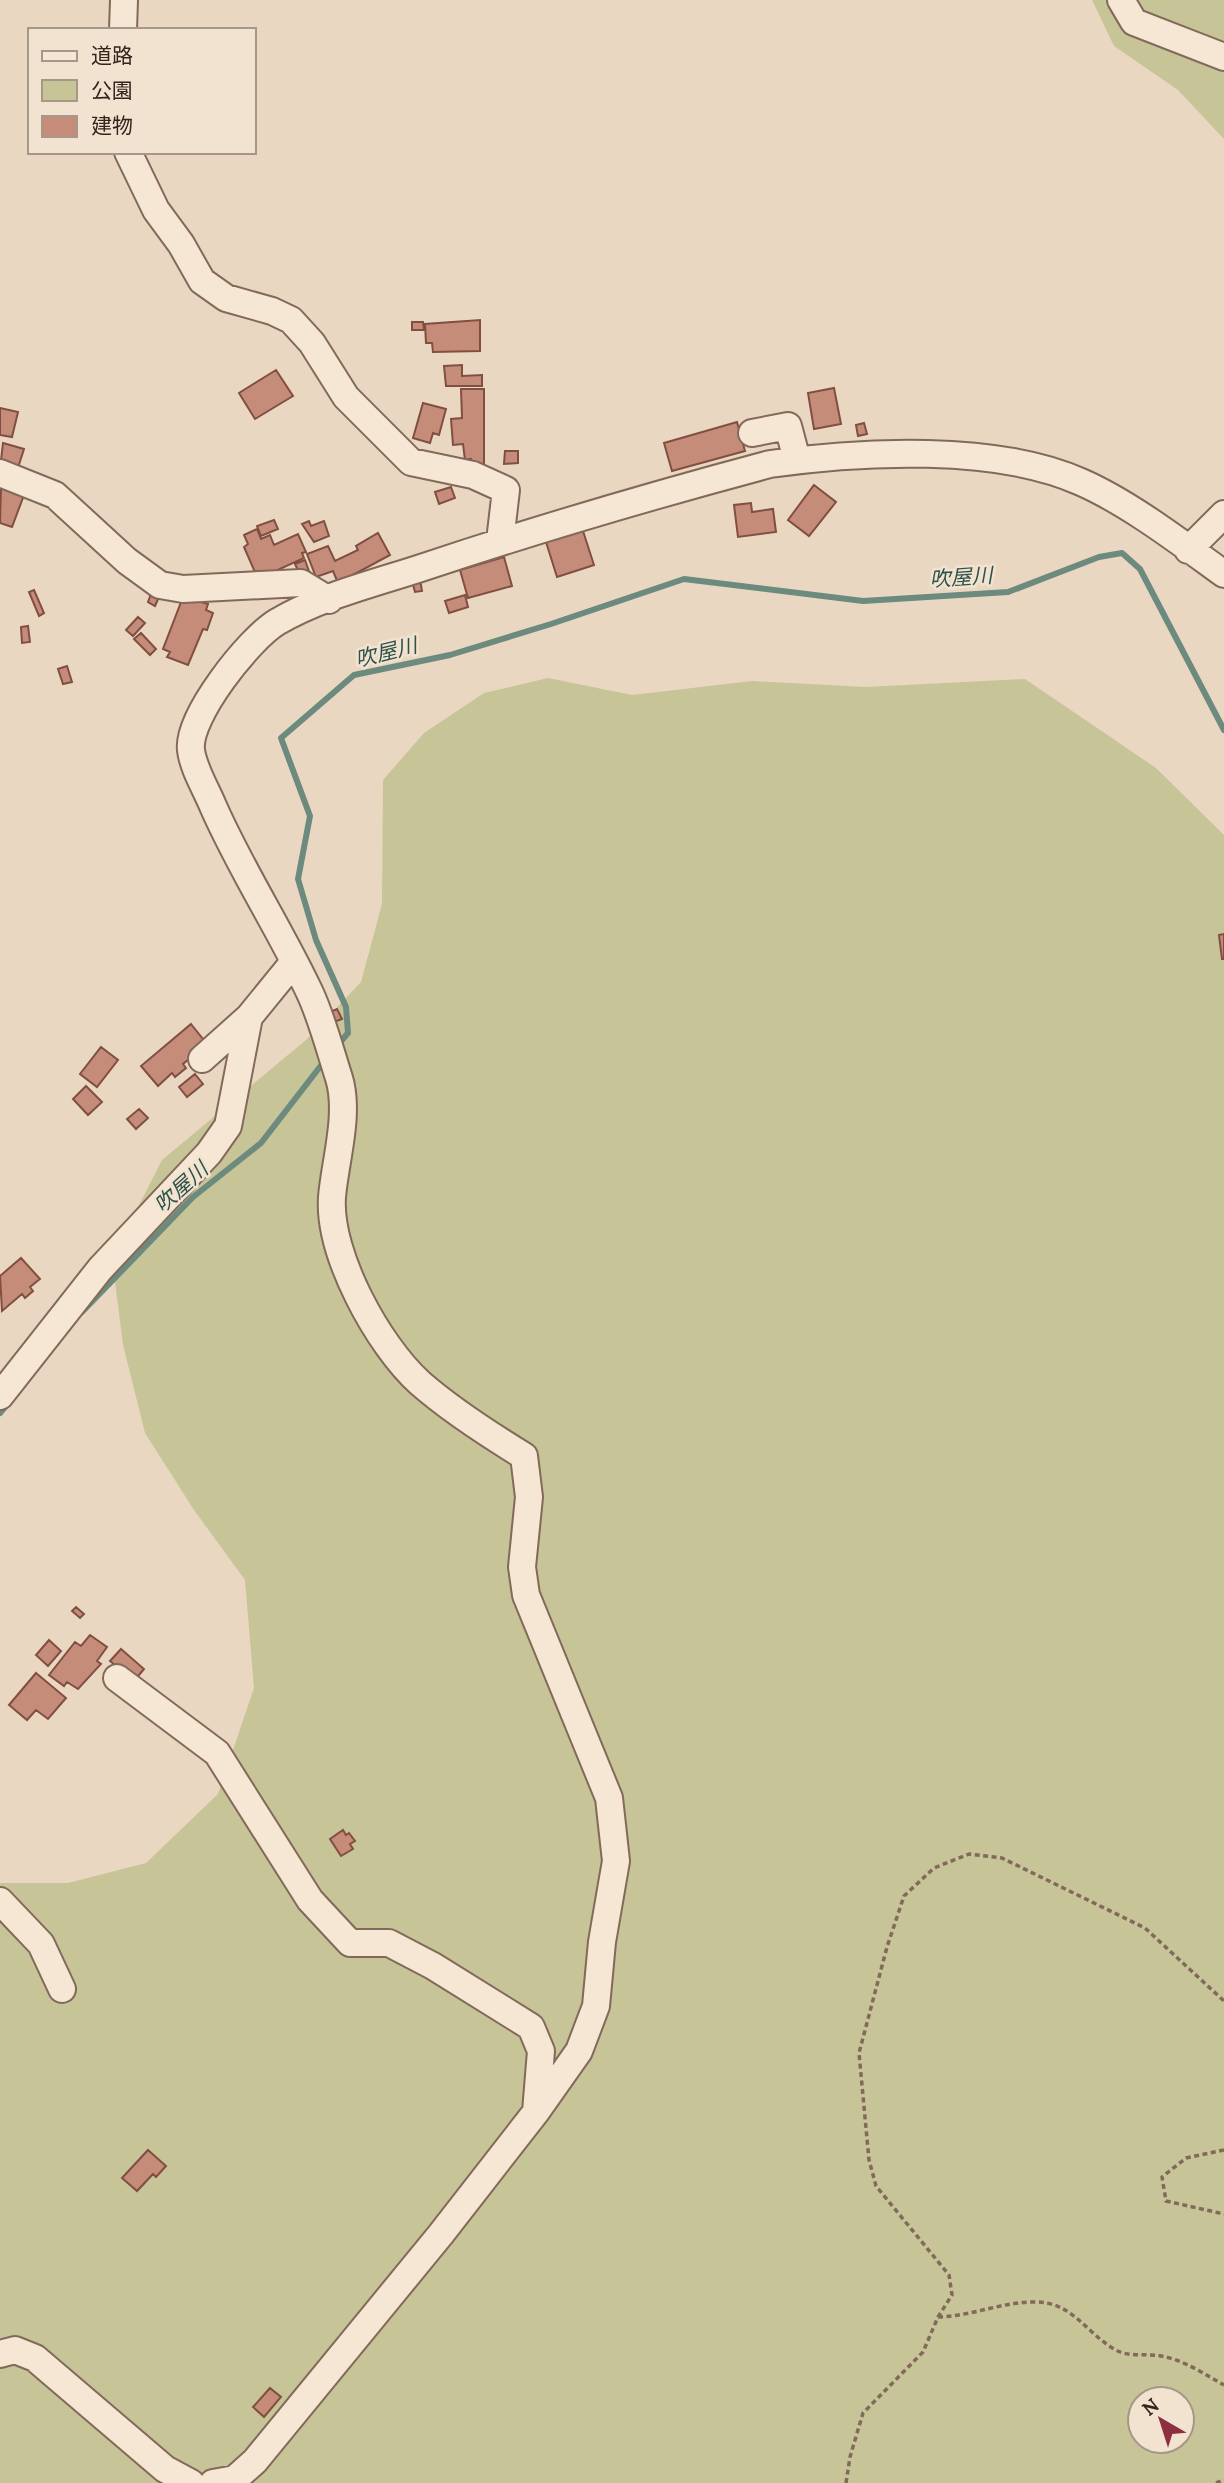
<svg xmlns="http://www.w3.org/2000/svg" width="1224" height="2483" font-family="Lora,'Noto Sans JP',serif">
<rect width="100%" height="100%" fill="#ead7c2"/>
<!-- green -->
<path fill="#c7c497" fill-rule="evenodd" d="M1092,0H1224V139L1178,90L1114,46Z
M548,678L632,695L752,681L866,687L1025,679L1156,768L1224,835V2483H0V1883H68L146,1863L218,1794L254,1688L245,1580L194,1510L145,1433L123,1345L112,1258L162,1160L306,1040L361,982L382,904L383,780L424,733L484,693ZM1140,2399H1182V2441H1140Z"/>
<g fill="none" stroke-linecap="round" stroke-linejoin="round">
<!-- stream -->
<path stroke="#6c8a7d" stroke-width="6" d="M337,1046L348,1033L346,1007L316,940L298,879L310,816L281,738L354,675L450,655L551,624L684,579L863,601L1008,592L1099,557L1122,553L1140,569L1224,730
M82,1312L193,1197L261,1143L326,1059
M0,1413L9,1402"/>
</g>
<!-- building -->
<path fill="#c68c7a" stroke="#804f42" stroke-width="2" d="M480,320V351L433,352L432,343H426L425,324Z
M412,322H423L424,330H412Z
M462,365V376L482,375V386H446L444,366Z
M276,370L293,396L255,419L239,393Z
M834,388L841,424L814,429L808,393Z
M461,389H484V466L473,467L471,459L465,460L463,444L453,445L451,419L462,418Z
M423,403L446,409L439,435L433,433L430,443L413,438Z
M0,408L18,412L12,437L0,435Z
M737,422L745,451L672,471L664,443Z
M864,423L867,434L858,436L856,425Z
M3,443L24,449L16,474L0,469Z
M505,451H518V463L504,464Z
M814,485L836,502L809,536L788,520Z
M1,487L24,495L12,527L0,523Z
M451,487L455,498L439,504L435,492Z
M751,503L752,512L773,509L776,532L738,537L734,505Z
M274,520L278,529L261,536L257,526Z
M309,521L311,526L324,521L329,536L314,542L302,524Z
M257,529L261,539L270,535L274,545L298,534L306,552L302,553L304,558L258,579L244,547L248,544L244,535Z
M583,531L594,565L557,577L546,542Z
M378,533L390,555L338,583L333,571L316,577L307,554L328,546L335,561L358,550L356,546Z
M504,557L512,586L468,598L460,570Z
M305,560L310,574L301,577L295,564Z
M420,579L422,591L415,592L412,581Z
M34,590L44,613L39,616L29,592Z
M151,594L159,597L155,606L148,602Z
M465,595L468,607L449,613L445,601Z
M183,597L208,604L206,610L213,613L207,630L203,629L188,665L167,657L170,652L163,649Z
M138,617L145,623L133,636L126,630Z
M28,626L30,642L22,643L21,627Z
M141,633L156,649L150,655L134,639Z
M67,666L72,682L63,684L58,669Z
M1224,934V959H1222L1219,935Z
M337,1009L342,1019L334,1022L330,1012Z
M191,1024L207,1044L183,1064L186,1068L175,1077L172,1073L158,1086L141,1066Z
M101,1047L118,1060L97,1087L80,1074Z
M195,1074L203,1084L187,1097L179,1087Z
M86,1086L102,1102L88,1115L73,1099Z
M139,1109L148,1118L136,1129L127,1119Z
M21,1258L40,1279L30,1287L33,1291L25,1298L22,1294L2,1311L0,1276Z
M76,1607L84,1614L80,1618L72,1611Z
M90,1635L107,1647L97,1661L101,1664L78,1689L67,1682L64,1686L49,1675L75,1642L81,1646Z
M49,1640L61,1651L48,1666L36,1655Z
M121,1649L144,1669L134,1681L110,1661Z
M36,1673L66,1698L48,1719L36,1710L27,1720L9,1705Z
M343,1830L346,1835L349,1833L355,1841L350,1844L353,1849L341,1856L330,1839Z
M148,2150L166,2166L156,2177L153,2174L137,2191L122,2178Z
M270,2388L281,2397L264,2417L253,2407Z"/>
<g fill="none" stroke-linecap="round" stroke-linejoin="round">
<!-- minor casing -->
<g stroke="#83695a" stroke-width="30">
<path id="minor" d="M1121,0L1134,22L1224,57
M123,30L124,0
M128,152L156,210L181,244L202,281L226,298L272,311L291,320L312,343L346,397L411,462L473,475L506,490L500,541
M752,433L788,426L797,460
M0,473L55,495L127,561L160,585L183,589L301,583L329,600
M1188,550L1224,514
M202,1059L249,1017
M0,1396L100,1269L209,1153L228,1126L249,1017L293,963
M117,1678L217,1753L310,1900L350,1943H389L433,1966L531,2027L541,2051L536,2112
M0,1901L41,1944L62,1989
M0,2354L15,2350L35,2358L165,2469L191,2483
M213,2483L235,2479L255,2461L441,2234L536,2112L579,2051L596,2006L602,1942L616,1861L609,1798L526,1595L522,1567L529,1497L524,1456C488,1434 452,1411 420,1383C378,1345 328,1254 332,1197C335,1161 350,1114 339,1078C330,1050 322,1019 310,993C280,929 241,870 213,806C206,789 193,768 191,750C187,717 249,639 277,622C321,596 376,583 424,567C538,529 654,495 770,464C860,451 997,444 1081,482C1129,503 1181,543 1224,574"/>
</g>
<!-- path -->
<path stroke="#83695a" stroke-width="3.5" stroke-dasharray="5 3.5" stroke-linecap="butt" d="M1224,2150L1186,2158L1162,2177L1166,2201L1224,2214
M938,2317C972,2316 1002,2302 1033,2302C1072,2301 1084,2331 1114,2349C1128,2358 1145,2353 1161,2356C1184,2360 1204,2374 1224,2385
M846,2483L850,2457L863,2413L923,2352L938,2317L952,2295L949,2275L876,2186L869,2160L859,2053L887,1947L904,1896L934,1868L969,1854L1002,1858L1145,1928L1224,2001
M1216,2483L1224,2480"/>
<!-- minor -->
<use href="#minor" stroke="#f6e6d4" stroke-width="26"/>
</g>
<g text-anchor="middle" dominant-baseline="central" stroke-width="5" stroke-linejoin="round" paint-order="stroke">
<!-- water labels -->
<g font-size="21" font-style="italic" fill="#2e5249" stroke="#f2e3d1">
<text transform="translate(961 577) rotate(-4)">吹屋川</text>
<text transform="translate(386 652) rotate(-14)">吹屋川</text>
<text transform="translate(181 1187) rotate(-42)">吹屋川</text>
</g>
</g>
<!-- legend -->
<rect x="28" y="28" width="228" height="126" fill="#f2e3d1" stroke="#a69789" stroke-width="2"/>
<rect x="42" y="51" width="35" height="10" fill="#f6e6d4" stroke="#a69789" stroke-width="2"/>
<text x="91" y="63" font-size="21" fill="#33241e">道路</text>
<rect x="42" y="80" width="35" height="21" fill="#c7c497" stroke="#a69789" stroke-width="2"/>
<text x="91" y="98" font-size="21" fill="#33241e">公園</text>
<rect x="42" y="116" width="35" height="21" fill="#c68c7a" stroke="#a69789" stroke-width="2"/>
<text x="91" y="133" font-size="21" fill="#33241e">建物</text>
<!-- north arrow -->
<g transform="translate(1161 2420) rotate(321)"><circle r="33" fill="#f2e3d1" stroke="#a69789" stroke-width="2"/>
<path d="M0-5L12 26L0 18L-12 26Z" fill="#8d2f41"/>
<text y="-10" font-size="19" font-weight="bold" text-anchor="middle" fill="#33241e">N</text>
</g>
</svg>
